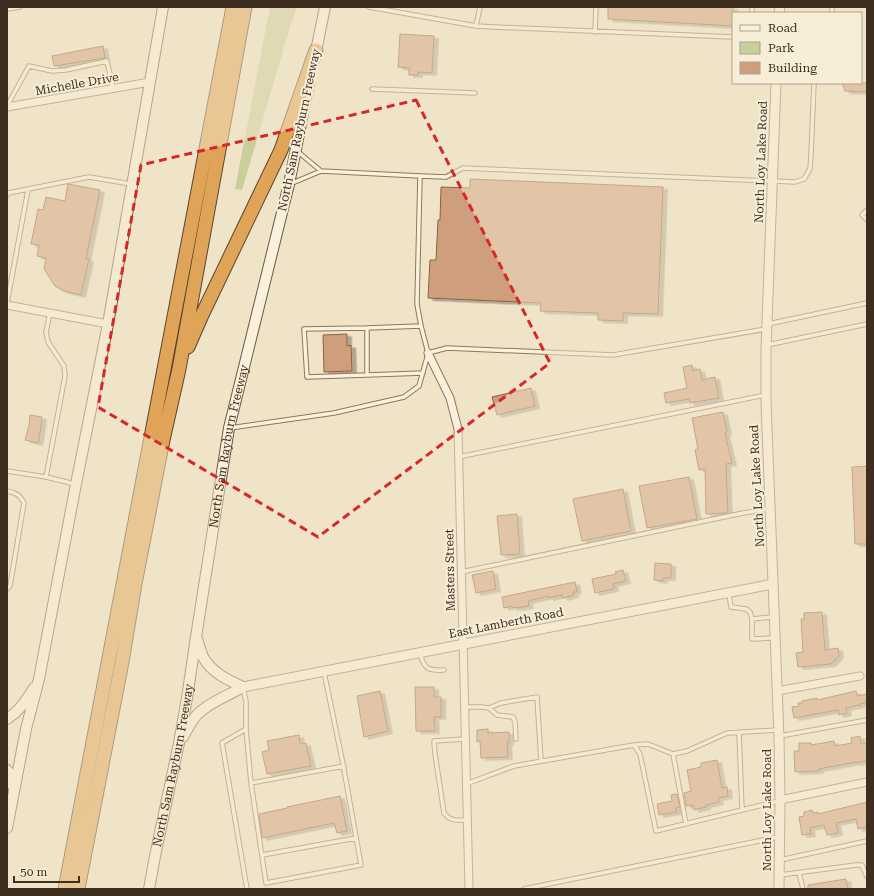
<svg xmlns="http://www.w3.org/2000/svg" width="874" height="896" font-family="'Roboto Serif',serif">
<defs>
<filter id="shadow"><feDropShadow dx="4.5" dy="2.5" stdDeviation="0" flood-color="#0004"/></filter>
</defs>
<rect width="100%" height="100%" fill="#f0e4c8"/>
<!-- green -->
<path fill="#c9cf9b" d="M270,7H297L291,24L242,190L235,189Z"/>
<!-- building -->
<path fill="#cf9f7d" stroke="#8d5f41" filter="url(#shadow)" d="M608,7H733V26L608,19Z
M400,34L434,36L432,73L418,72V75H409V68L398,67Z
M103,46L105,58L54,66L52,56Z
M842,83H867V92L845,91Z
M470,179L663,187L658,314L623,313V321L598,320V313L540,311L541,303L428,298L430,260H436L438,220H440L441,187L470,188Z
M68,184L100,190L86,259H89L81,295L64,291L55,286L44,269L46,258L37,256L39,245L31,244L38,209L43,210L46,197L65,201Z
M347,334V346L351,345L352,371L324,372L323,335Z
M692,365L693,371L700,369L702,380L715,377L719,398L690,403L689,399L666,403L664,393L687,388L683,367Z
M531,388L535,406L497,415L492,397Z
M723,412L727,432L725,433L732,463L726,464L728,513L706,514L705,469L699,470L695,450L698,449L692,418Z
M30,415L42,417L40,433L38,443L25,440L29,425Z
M867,466V544H855L852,467Z
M689,477L697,519L647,528L639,486Z
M623,489L631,531L582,541L573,499Z
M517,514L520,554L501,555L497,516Z
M655,563L671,564V578H663V581L654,580Z
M623,570L626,581L613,584L614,589L595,593L592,579L616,574L615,572Z
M493,571L496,589L476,593L472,575Z
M575,582L577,592H573L574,595L563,598L562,595L549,598V596L528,601L529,606L517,608V607L513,608L512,606L504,608L502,597Z
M822,612L825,650L838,648L839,656L831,664L798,667L796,653L803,652L801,619H804V613Z
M415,687H434V697H441V717H434L435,731H416Z
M380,691L388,731L364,737L357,696Z
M856,691L857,696L867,694V702L860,704V705L846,708L847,713L839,715L838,710L794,718L792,707L799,706L798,703H802V701L817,698V700Z
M488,729V733L509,732V743H507L508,757L481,758L480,741L477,742V730Z
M299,735L300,744L306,743L311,766L267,774L262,752L269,750L267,741Z
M860,736L861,744L867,743V761L856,763V762L819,769V771L795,772L794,751H799V743H811V745L834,741L835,746L852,743L851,738Z
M717,760L722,788L727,787L728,796L718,798L719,802L706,805V807L694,810L693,805L686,806L684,793L691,791L687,770L701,767V763Z
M677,794L680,807L676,808L677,812L659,815L657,804L672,801L671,795Z
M340,796L347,831L337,833L334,823L262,838L259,814L287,808V807Z
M867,802V827L858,829L856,819L836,823L838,833L827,835L824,825L810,828L811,834L802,835L799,817L804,816V812L812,810L813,813L818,812V814Z
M846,879L848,889H808V885Z"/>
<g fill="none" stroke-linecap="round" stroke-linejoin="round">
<!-- service casing -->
<g stroke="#8d765c" stroke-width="5.5">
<path id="service" d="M369,7L476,26L494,27L733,37
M832,7V13
M7,9L20,7
M752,13V7
M476,26L480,7
M595,32L596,7
M372,89L475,93
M7,106L29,66L52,71L66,70L107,61L113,88
M297,151L321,171
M420,176L417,304L421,326L428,353L447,348L613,355L766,329
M290,184L321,171L420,176L446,177L463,168L795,182L804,179L810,169L811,155L814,83
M7,195L8,193L89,177L131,184
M867,210L862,215L867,220
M7,303L28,190
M768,324L867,303
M421,326L367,328V375L423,373
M367,328L304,329L307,377L367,375
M767,345L867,324
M230,428L334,413L404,397L419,386L428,354
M458,457L765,395
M7,471L46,477L75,484
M46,477L65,376L64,366L48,342L46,332L50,313
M7,491C16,493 19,494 24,503L10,586L7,589
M461,572L743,513L769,509
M729,594L731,607L746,609L750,612L752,619
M773,617L752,619V639L774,638
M420,653C424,669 428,671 444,670
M243,688L246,701V729L251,783L266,883L361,865L343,764L324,672
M465,707H482L489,708L497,715L513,717L515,722L516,739
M489,708L501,703L537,697L541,761
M246,729L222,743L247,889
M739,732L742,810
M780,736L867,720
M465,739L434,741L435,754L444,813C451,822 457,820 467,820
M634,745L648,744L673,754L687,751L727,733L777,730
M673,754L686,824
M251,783L344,766
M466,784L514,766L634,745L640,754L656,831L779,801
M262,855L356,838
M780,860L867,841
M799,873L803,889
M780,875L856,865H862L867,877
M524,889L778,837"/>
</g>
<!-- minor casing -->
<g stroke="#8d765c" stroke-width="9">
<path id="minor" d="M7,107L150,82
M7,305L108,324
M428,353L450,398L458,429L469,889
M777,691L860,676
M780,800L867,782"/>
</g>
<!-- tertiary casing -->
<g stroke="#8d765c" stroke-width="11">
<path id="tertiary" d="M779,13L780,7
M776,83L766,349V402L779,737L780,800L779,889
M243,687L773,584"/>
</g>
<!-- secondary casing -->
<g stroke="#6f573f" stroke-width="12">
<g id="secondary">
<path d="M315,56L325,7"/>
<path d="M197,639C199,645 201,652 203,657C212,673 228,680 243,687"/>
<path d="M7,719C20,711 26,700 34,688"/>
<path d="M183,737C188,728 193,717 201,711C213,701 229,695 243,687"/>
<path d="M7,770L10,774L13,786"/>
<path d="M7,828L26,729L39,679L76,484L108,324L163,7"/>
<path id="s1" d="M149,889L155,856L179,743L187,698L196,637L229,428L289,184L309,83"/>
</g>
</g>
<!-- motorway casing -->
<g stroke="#5b4430" stroke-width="15">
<path id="motorway" d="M188,347L202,315L281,150L316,50
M65,889L233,7
M78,889L122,662L135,584L163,440L179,369L245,7"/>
</g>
<!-- service -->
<use href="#service" stroke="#faf1dc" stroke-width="3.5"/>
<!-- minor -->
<use href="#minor" stroke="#faf1dc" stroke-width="7"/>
<!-- tertiary -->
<use href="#tertiary" stroke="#faf1dc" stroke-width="9"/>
<!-- secondary -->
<use href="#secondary" stroke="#faf1dc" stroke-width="10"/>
<!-- motorway -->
<use href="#motorway" stroke="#e0a458" stroke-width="13"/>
</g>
<!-- marked area -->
<path d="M0 0H874V896H0ZM416,100L550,363L318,537L98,407L141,165Z" fill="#f0e4c8" fill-opacity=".55" fill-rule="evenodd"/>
<path fill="none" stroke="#d62828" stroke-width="3" stroke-dasharray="8 5" stroke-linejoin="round" d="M416,100L550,363L318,537L98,407L141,165Z"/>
<g text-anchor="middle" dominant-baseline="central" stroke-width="4" stroke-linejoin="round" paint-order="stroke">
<!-- street labels -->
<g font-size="12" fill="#3d2e20" stroke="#f7eed8">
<text transform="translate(77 84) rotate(-10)">Michelle Drive</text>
<text transform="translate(299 130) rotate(-78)">North Sam Rayburn Freeway</text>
<text transform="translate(761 162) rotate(-88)">North Loy Lake Road</text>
<text stroke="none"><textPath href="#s1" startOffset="450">North Sam Rayburn Freeway</textPath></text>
<text transform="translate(757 486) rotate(-93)">North Loy Lake Road</text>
<text transform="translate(450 570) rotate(-91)">Masters Street</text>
<text transform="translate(506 623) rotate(-11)">East Lamberth Road</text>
<text stroke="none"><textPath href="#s1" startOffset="126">North Sam Rayburn Freeway</textPath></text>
<text transform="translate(767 810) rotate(-90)">North Loy Lake Road</text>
</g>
</g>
<!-- border -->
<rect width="874" height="896" fill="none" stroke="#3d2e20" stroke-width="16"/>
<!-- legend -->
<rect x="732" y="12" width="130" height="72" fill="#f7eed8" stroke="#ada18e"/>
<rect x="740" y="25" width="20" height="6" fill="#faf1dc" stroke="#ada18e"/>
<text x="768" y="32" font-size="12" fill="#3d2e20">Road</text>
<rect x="740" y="42" width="20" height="12" fill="#c9cf9b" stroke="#ada18e"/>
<text x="768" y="52" font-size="12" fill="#3d2e20">Park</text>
<rect x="740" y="62" width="20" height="12" fill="#cf9f7d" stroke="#ada18e"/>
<text x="768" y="72" font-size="12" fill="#3d2e20">Building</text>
<!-- scale -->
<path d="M14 876v6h65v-6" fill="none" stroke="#3d2e20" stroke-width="2"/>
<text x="20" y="876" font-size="12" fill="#3d2e20" stroke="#f7eed8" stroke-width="3" paint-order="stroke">50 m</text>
</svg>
